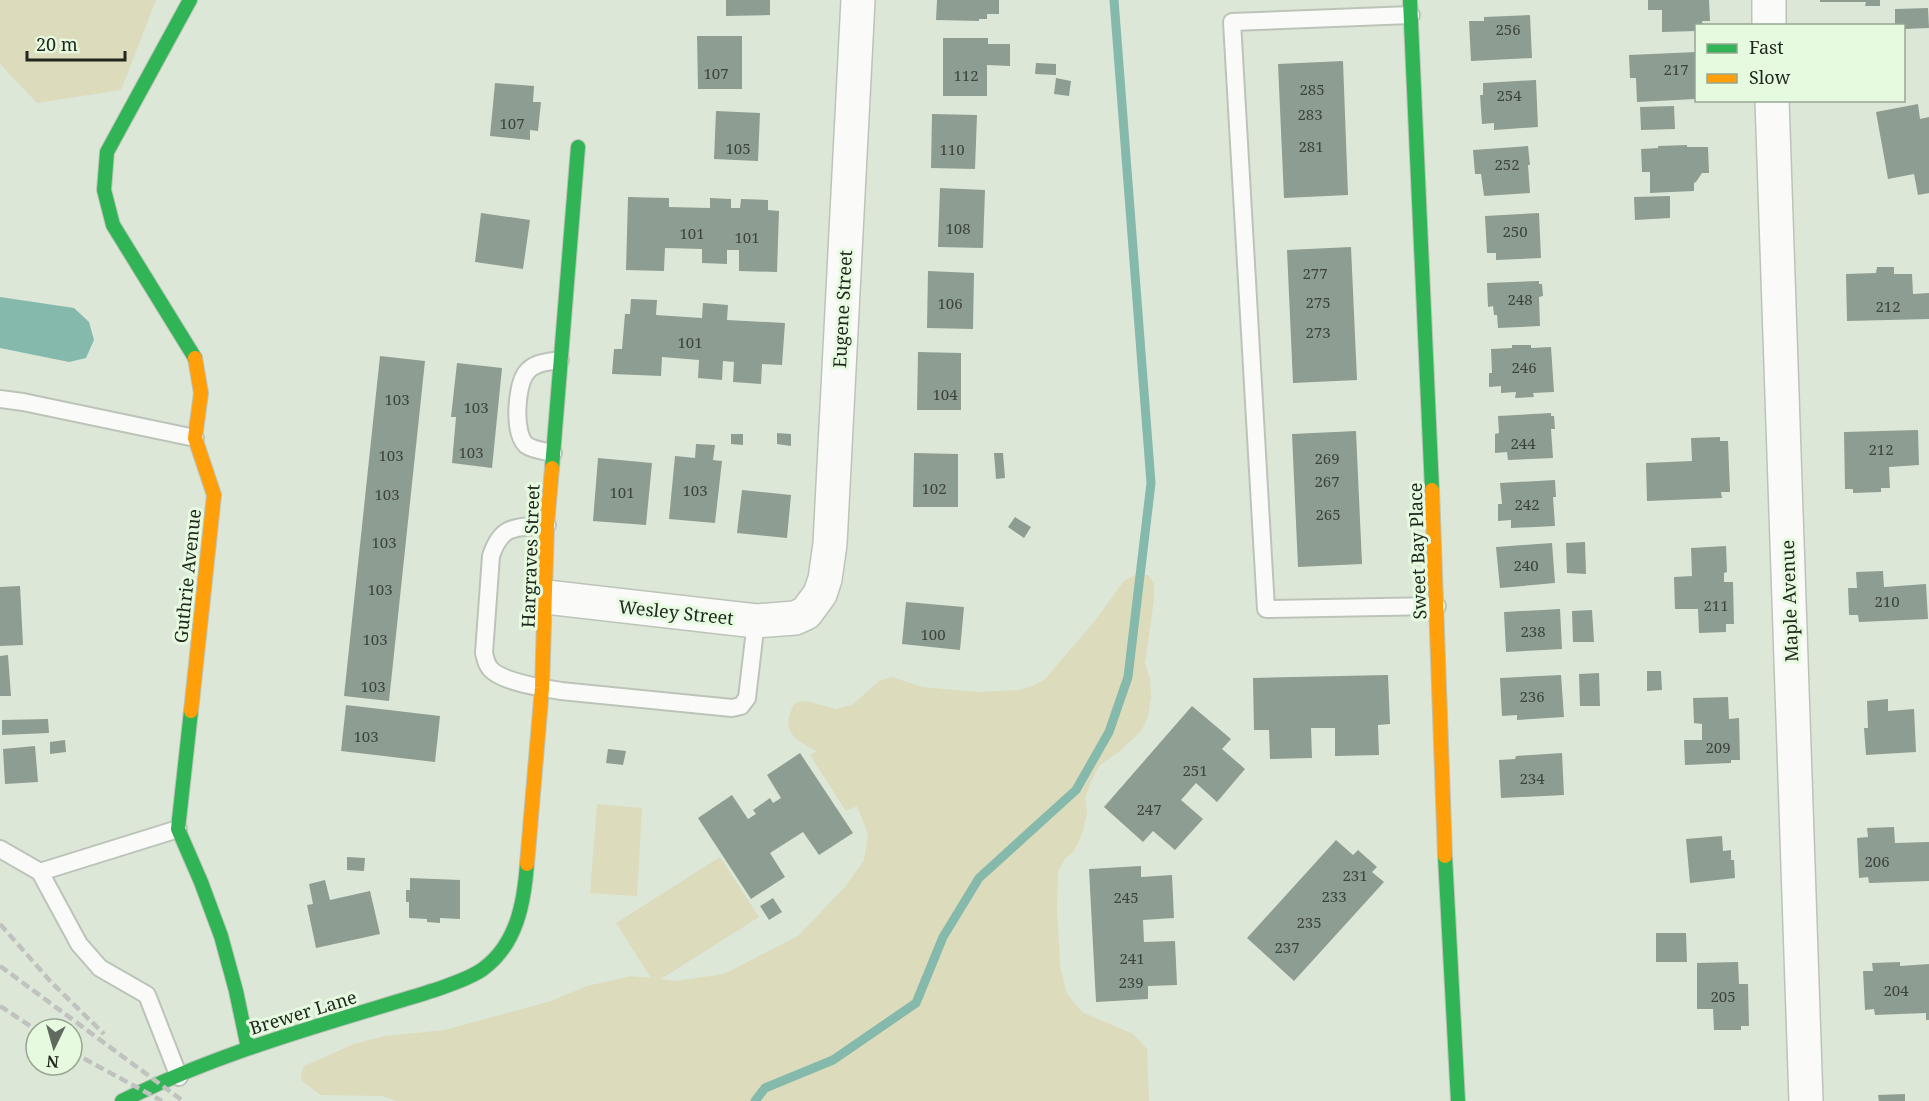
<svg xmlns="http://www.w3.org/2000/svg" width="1929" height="1101" font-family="'Noto Serif',serif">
<rect width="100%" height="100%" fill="#dce7d8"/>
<!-- green -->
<path fill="#dcdbbb" d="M0,0H156L121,90L37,103L0,64Z
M1135,575H1148L1154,583V599L1145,663L1150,679L1151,696L1148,717L1141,731L1120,751L1100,765L1091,781L1085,798L1087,813L1082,834L1074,851L1065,859L1058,872L1057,909L1060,966L1067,994L1082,1012L1133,1034L1147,1049L1149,1101H397L382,1096L321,1095L302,1081L301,1074L304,1066L354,1044L385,1036L445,1030L551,1001L587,986L631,976L651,978L616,923L720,857L759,917L661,979L675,981L724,974L798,936L845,887L864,860L868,834L857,806L846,811L810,755L817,751C794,740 779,730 795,703L806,701L836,709L852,705L879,681L892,677L922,687L977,692L1019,690L1032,686L1044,680L1094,622L1124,581Z
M597,804L642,808L637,896L590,893Z"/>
<!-- water -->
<path fill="#84b9ab" d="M0,297L74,308L89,322L94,340L86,358L69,362L0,348Z"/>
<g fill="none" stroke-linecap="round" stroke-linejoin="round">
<!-- stream -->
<path stroke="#84b9ab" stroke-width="9" d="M755,1101L765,1088L833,1060L916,1003L943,937L979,878L1076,790L1109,732L1128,677L1151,483L1114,0"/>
</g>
<!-- building -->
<path fill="#8e9d91" d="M726,0H770V15L726,16Z
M937,0H999V14H987V19H979V21L936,20Z
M1648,0H1709L1710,21H1702L1703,26H1696V31L1662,32V10H1648Z
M1820,0H1880V6H1865L1866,2H1820Z
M1928,8L1929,28L1904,29V26H1895V9Z
M1530,15L1532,58L1471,61L1469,21H1484V17Z
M697,36H742V89H698Z
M943,38H988V44H1010V66L987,65V96H943Z
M1696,52V99L1637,102L1636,78H1630L1629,55Z
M1343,61L1348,195L1284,198L1278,64Z
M1036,63L1056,64V75L1035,74Z
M1056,78L1071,81L1069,96L1054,94Z
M1536,80L1538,127L1494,130V123L1482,124L1480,95H1483V83Z
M495,83L534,86L533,102H541L538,131L530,130V140L490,136Z
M1918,104L1920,119L1929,117V193L1918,195L1914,174L1888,179L1876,112Z
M1674,106L1675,129L1641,130L1640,107Z
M716,111L760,113L758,161L714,159Z
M932,114L977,115L975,169L931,168Z
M1687,145V147H1708L1709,173H1702L1696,182L1694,183V191L1650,193V172H1642L1641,149L1658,148V146Z
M1528,146L1530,165H1528L1530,193L1484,196L1481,174H1475L1473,150Z
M940,188L985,190L983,248L938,247Z
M1670,196V218L1635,220L1634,197Z
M628,197L669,198V207L710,208V198L731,199V208H740L741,199L768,200V210L779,211L777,272L739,271V250H727V264L702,263V249L665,248L664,271L626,270Z
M481,213L530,220L523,269L475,262Z
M1539,213L1541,258L1496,260V253H1487L1485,216Z
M1351,247L1357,380L1293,383L1287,250Z
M1877,267H1894V274H1912L1913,294L1929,293V319L1847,321L1846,274L1876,273Z
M928,271L974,273L973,329L927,328Z
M1539,281V284H1542L1543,296L1539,297L1540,326L1498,328L1497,315H1494L1493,306L1488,307L1487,283Z
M631,299L657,300L656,315L702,318L703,303L728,305L727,320L785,323L782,365L762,364L761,384L733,382L734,362L723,361L722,380L698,378L699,360L662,357L661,376L612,374L614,349H622L625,314H630Z
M1512,345H1531V348L1551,347L1554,392L1533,393L1534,397L1515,398L1516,392L1501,393V386L1489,387V373H1492L1491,349L1512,348Z
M918,352L961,353V410H917Z
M380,356L425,361L389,701L344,696Z
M457,363L502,368L492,468L452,463L456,417H451Z
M1551,413V416H1554L1555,429H1551L1553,458L1508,460L1507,452L1495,453V434L1499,433L1498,416Z
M1918,430L1919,465L1889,467L1890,488H1881V492L1853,493V489H1845L1844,432Z
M1356,431L1362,564L1298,567L1292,434Z
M777,433L791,434V446L777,444Z
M731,434H743V445L731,444Z
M1720,437V441H1728L1730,492H1721L1722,498L1647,501L1646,463L1692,461L1691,438Z
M696,444L715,445L713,460L722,461L715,523L669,519L675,456L695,458Z
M914,453L958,454V507H913Z
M994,453H1003L1005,478L996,479Z
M598,458L652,463L646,525L593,521Z
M1555,480L1556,497H1553L1555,526L1511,528V520L1498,521V504H1502L1500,483Z
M742,490L791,495L787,538L737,533Z
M1015,517L1031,527L1024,538L1008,527Z
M1585,542L1586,574L1567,573L1566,543Z
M1552,543L1555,583L1500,588L1496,547Z
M1726,546L1727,572L1724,573V582H1733L1734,624H1726V632L1699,633L1698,609H1675L1674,577L1692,576L1691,548Z
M1883,571L1884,587L1926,584L1928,619L1859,622L1858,615H1849L1848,588H1857L1856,572Z
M20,586L23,645L0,646V587Z
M906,602L964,607L960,650L902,644Z
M1560,609L1562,649L1506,652L1504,612Z
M1592,610L1594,642H1573L1572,611Z
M8,655L11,696H0V656Z
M1647,671H1661L1662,690L1647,691Z
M1599,673L1600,706H1580L1579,674Z
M1388,675L1390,724L1378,725L1379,755L1335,756V728H1311L1312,758L1270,759L1269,730H1254L1253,678Z
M1561,675L1564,717L1517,720V715L1502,716L1500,678Z
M1728,697L1729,719L1739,718L1740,760H1731V763L1685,765L1684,740H1702V724L1694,723L1693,698Z
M1888,699V711L1914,709L1916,752L1866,755L1864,728H1868L1867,701Z
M346,705L440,716L435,762L341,751Z
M1192,706L1231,739L1222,749L1245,769L1217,802L1196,783L1181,800L1203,819L1175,850L1153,831L1143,842L1104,807Z
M48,719L49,733L2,735V720Z
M65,740L66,752L50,754V742Z
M35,746L38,782L5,784L3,749Z
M608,749L626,751L623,765L606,763Z
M800,753L853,833L819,855L803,832L770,853L785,877L751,899L698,818L732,795L748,819L756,814L753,810L770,798L773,803L781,798L767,775Z
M1562,753L1564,795L1501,798L1499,760L1515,759L1516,756Z
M1894,827L1895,843L1929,842V881L1869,883L1868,877L1859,878L1857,838L1868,837L1867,828Z
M1722,836L1723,851L1731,850V860H1734L1735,878L1690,883L1686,839Z
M1336,840L1353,855L1358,850L1377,867L1372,872L1384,882L1294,981L1247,938Z
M347,857L365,858L364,871L347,870Z
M1141,866V877L1172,875L1174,918L1143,920L1144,942L1175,941L1177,985L1148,986V999L1096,1002L1089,869Z
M410,878L460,880V919L440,918V923L427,922V919L409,918V902H406V890H410Z
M325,880L330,900L370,891L380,934L316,948L307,905L313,904L309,884Z
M773,898L782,912L769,920L760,906Z
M1656,933H1686L1687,962H1656Z
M1738,962L1739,984H1748L1749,1026H1741V1030H1714L1713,1009H1697V963Z
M1900,962V966L1929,964V1020H1926V1013L1875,1015L1874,1009L1865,1010L1863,971H1873L1872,963Z
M1905,1094V1101H1879L1878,1095Z"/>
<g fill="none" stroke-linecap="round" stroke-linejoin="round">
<!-- lane casing -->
<g stroke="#bcc4b9" stroke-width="20">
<path id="lane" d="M1411,15L1232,22L1266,609L1437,606
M0,399L23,402L195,438
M553,453C545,451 533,450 526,445C513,433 516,386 526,373C534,362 548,362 560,360
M547,525C517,528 502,523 491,556L484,653C485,657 486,663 489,667C499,682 544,688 561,691L732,708L741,706L747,698L756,621
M0,849L40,872L178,829
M40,872L79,944L100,968L147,995L179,1077"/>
</g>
<!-- street casing -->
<g stroke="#bcc4b9" stroke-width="36">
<path id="street" d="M1769,0V26
M1772,100L1806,1101
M546,597L756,621L795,618L806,613L820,594L825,579L830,544L858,0"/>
</g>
<!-- fast casing -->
<g stroke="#bcc4b9" stroke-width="16">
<path id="fast" d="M190,0L107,152L104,190L113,225L195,358
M1410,0L1432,490
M552,468L578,147
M191,711L178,829L201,882L221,936L236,991L248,1048
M1445,856L1458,1101
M122,1101C221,1051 329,1023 435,990C451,984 469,979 483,969C517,944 524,903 527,864"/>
</g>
<!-- slow casing -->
<g stroke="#bcc4b9" stroke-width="16">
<path id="slow" d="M1432,490L1445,856
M191,711L214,495L195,438L201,393L195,358
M527,864L542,688L547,525L552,468"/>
</g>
<!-- lane -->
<use href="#lane" stroke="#fafbf9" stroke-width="16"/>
<!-- street -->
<use href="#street" stroke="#fafbf9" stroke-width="33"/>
<!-- fast -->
<use href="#fast" stroke="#30b455" stroke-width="14"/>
<!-- slow -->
<use href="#slow" stroke="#ff9f0a" stroke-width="14"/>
<!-- rail -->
<path stroke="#bfc2be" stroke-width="4.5" stroke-dasharray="9 4.5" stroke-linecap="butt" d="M0,924L52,983L104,1034
M0,966L183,1101
M0,1006L36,1030
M72,1052L162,1101"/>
</g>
<g text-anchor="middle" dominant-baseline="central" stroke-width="6" stroke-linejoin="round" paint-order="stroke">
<!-- number labels -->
<g font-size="15" fill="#3c443b">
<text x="1508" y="29">256</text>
<text x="1676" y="69">217</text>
<text x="716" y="73">107</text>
<text x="966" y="75">112</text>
<text x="1312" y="89">285</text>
<text x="1509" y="95">254</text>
<text x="1310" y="114">283</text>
<text x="512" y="123">107</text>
<text x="1311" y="146">281</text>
<text x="738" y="148">105</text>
<text x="952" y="149">110</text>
<text x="1507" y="164">252</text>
<text x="958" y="228">108</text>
<text x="1515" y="231">250</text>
<text x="692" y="233">101</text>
<text x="747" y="237">101</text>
<text x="1315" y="273">277</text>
<text x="1520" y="299">248</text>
<text x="1318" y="302">275</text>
<text x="950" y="303">106</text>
<text x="1888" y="306">212</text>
<text x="1318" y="332">273</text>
<text x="690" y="342">101</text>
<text x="1524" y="367">246</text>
<text x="945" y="394">104</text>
<text x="397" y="399">103</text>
<text x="476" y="407">103</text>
<text x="1523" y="443">244</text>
<text x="1881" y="449">212</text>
<text x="471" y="452">103</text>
<text x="391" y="455">103</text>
<text x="1327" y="458">269</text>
<text x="1327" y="481">267</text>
<text x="934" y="488">102</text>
<text x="695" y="490">103</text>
<text x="622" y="492">101</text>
<text x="387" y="494">103</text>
<text x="1527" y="504">242</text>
<text x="1328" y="514">265</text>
<text x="384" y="542">103</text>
<text x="1526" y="565">240</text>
<text x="380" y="589">103</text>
<text x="1887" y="601">210</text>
<text x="1716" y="605">211</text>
<text x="1533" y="631">238</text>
<text x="933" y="634">100</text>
<text x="375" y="639">103</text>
<text x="373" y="686">103</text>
<text x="1532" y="696">236</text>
<text x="366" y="736">103</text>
<text x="1718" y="747">209</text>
<text x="1195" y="770">251</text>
<text x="1532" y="778">234</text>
<text x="1149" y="809">247</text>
<text x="1877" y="861">206</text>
<text x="1355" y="875">231</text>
<text x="1334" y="896">233</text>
<text x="1126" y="897">245</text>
<text x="1309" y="922">235</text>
<text x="1287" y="947">237</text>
<text x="1132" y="958">241</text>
<text x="1131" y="982">239</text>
<text x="1896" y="990">204</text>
<text x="1723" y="996">205</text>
</g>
<!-- street labels -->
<g font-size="18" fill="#20271e" stroke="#e6fadf">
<text transform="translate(842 309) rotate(-87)">Eugene Street</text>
<text transform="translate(1417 551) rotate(-92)">Sweet Bay Place</text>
<text transform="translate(530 556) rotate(-88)">Hargraves Street</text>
<text transform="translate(187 576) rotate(-84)">Guthrie Avenue</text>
<text transform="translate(1789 601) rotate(-92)">Maple Avenue</text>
<text transform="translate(676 612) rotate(6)">Wesley Street</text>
<text transform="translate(303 1012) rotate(-17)">Brewer Lane</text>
</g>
</g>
<!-- legend -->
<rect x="1695" y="24" width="210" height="78" fill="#e6fadf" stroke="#97a692" stroke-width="1.5"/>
<rect x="1707" y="44" width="30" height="9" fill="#30b455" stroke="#97a692" stroke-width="1.5"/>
<text x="1749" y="54" font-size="18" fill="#20271e">Fast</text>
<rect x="1707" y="74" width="30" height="9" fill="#ff9f0a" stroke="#97a692" stroke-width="1.5"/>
<text x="1749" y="84" font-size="18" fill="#20271e">Slow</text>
<!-- north arrow -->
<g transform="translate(54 1047) rotate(185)"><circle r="28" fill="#e6fadf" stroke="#97a692" stroke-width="1.5"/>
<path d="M0-4.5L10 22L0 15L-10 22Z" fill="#626a5f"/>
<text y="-9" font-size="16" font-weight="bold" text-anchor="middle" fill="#20271e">N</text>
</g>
<!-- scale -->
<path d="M27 51v9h98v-9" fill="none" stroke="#20271e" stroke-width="3"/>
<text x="36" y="51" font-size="18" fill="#20271e" stroke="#e6fadf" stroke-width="4.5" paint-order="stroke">20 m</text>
</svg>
